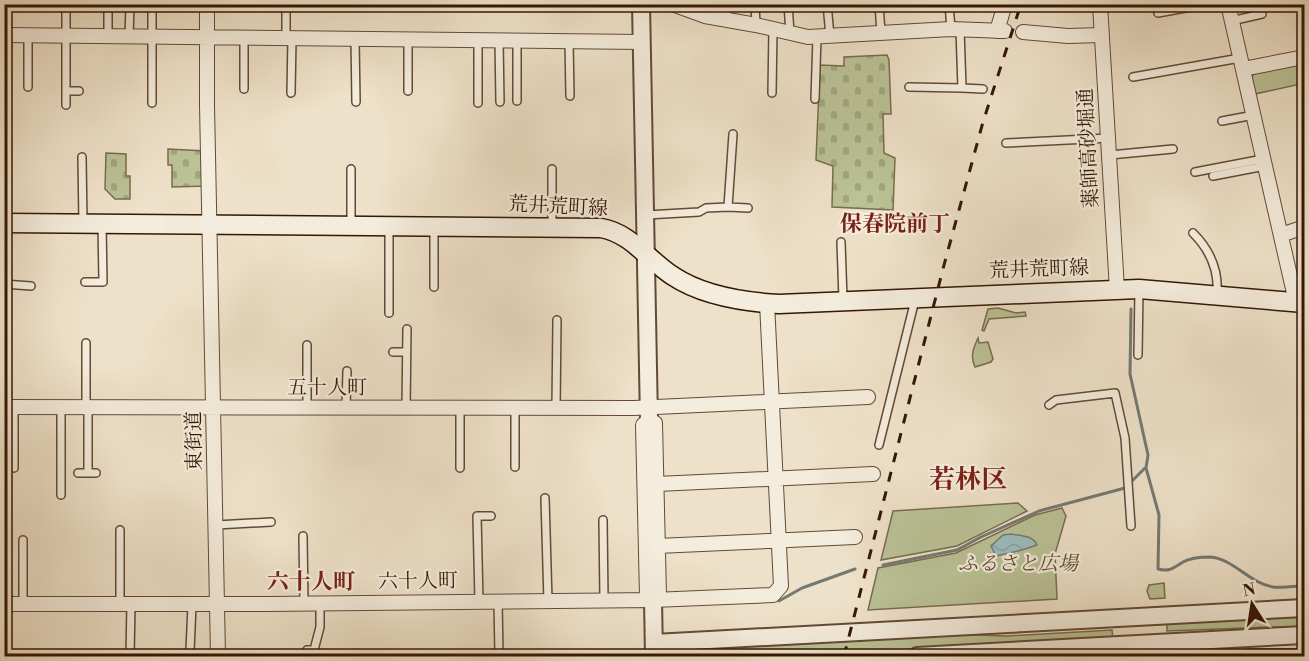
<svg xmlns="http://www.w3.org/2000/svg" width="1309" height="661" font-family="'Libre Bodoni','Noto Serif JP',serif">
<defs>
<pattern id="cemetery-stones" width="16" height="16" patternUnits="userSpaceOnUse" patternTransform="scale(1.5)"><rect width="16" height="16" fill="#bac296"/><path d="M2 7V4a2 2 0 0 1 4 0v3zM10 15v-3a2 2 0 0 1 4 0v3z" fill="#a0a680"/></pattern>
<pattern id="water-waves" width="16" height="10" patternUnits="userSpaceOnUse" patternTransform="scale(1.5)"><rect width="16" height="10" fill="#9cbcbe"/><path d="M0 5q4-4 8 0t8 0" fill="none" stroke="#87a1a2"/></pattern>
</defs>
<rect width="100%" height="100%" fill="#eee1c9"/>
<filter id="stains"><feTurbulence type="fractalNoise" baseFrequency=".00333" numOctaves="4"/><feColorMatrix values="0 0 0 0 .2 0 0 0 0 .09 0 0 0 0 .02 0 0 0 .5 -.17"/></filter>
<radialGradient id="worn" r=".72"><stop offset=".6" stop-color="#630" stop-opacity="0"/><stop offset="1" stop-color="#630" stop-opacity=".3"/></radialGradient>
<!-- green -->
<path fill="#bac296" stroke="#786c4e" stroke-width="1.5" d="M1297,64L1301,84L1255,94L1252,79L1253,73Z
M998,308L1016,313L1025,312L1026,316L989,319L984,331L982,330L988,309Z
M978,338L979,343L988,342L993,359L991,362L975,367C970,356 973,349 978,338Z
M1018,503L1027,511L957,546L881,560L893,511Z
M1062,508L1066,516L1055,554L1057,599L868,610L878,568L956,553L1035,515Z
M1164,583L1165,598L1150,599L1147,591L1149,585Z
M1304,614V628L1270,627L1167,631V621Z
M1112,630L1113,640L802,656L738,655L685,656L684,648L945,634L1006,636Z"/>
<!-- cemetery -->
<path fill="url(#cemetery-stones)" stroke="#786c4e" stroke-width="1.5" d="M887,55L889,60L891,114H883L884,153L895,158L893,210L832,207L833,166L816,160L820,65L844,66V57Z
M168,149L206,151V186L172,187V165H168Z
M106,153L126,154V176H130V199H115L105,189Z"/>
<!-- water -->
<path fill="url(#water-waves)" stroke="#737a74" stroke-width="1.5" d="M1011,534C1020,536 1033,535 1037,545L1022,550L996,556L991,546L1003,535Z"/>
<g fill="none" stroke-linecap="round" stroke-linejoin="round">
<!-- stream -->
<path stroke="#737a74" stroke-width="3" d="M1131,309L1130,374L1148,455L1146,468L1159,515L1158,569C1170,572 1173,568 1183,562C1190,558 1202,557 1210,557C1234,559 1249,583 1273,587C1281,588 1292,586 1301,586
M883,565L957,550L981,537L1039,511L1125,488L1145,468
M779,601L802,588L855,569"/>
<!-- service casing -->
<g stroke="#634a36" stroke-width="10">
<path id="service" d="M66,4V105
M108,4V36
M152,4V103
M727,4V19
M755,4L756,25
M788,4L790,33
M827,4L830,36
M879,4L881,33
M949,4L951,29
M1158,13L1207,4
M1231,21L1262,14
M960,29L962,88L983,89
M129,37L130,4
M244,38V89
M286,38V4
M355,39L356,102
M478,40V103
M499,40L500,102
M517,41V101
M569,41L570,96
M1133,77L1240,58
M28,87V35
M909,87L962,88
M66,91H79
M408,91V39
M291,93L292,38
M772,93L773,29
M815,99L817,37
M1222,121L1254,115
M1006,143L1109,138
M1110,155L1173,149
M82,157L83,224
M351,169V223
M1195,172L1263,159
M1213,176L1265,166
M728,207L748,208
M646,215L699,212L706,208L728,207L733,134
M552,227V169
M1193,233C1210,250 1219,271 1217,295
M841,242L843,299
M85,282H103L102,224
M4,284L31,286
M434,287V229
M389,313V229
M393,352H406
M1138,355L1139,289
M1049,405L1056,400L1115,393L1125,438L1131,526
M61,407V495
M86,408V343
M307,408V345
M346,408L347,371
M406,408L407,329
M460,408V468
M556,408L557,320
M879,445L915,300
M515,467V408
M14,468V407
M78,473H96
M88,473V408
M545,498L548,601
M603,520L604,600
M216,525L271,522
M303,536L304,604
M23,540V604
M479,601L477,516H491
M498,601L499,656
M120,604V530
M307,650H314L320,627V604
M190,651L192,605
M130,656L131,604"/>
</g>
<!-- minor casing -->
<g stroke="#634a36" stroke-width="16">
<path id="minor" d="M207,4V105L218,656
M672,4L705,16L756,25L808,37L951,29L1005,31
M1100,4L1117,290
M1228,4L1296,302
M997,31L1005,4
M1023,32L1068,36L1102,35
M4,35L642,42
M1243,69L1304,57
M1281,235L1304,227
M4,407L634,408L868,397
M649,420L655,423L659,596L653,600L647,596L643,425Z
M657,484L873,474
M657,546L855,537
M4,604H268L653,600L773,595L781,586L767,303
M1248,656H1304"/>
</g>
<!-- tertiary casing -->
<g stroke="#634a36" stroke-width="20">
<path id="tertiary" d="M641,4L649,420
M653,600L654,656
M654,643L1304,608
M917,656L1304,635"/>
</g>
<!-- secondary casing -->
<g stroke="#351705" stroke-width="21">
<path id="secondary" d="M4,223L601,228C631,233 649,261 673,276C703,296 744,302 779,304L1139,289L1304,303"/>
</g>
<!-- service -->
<use href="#service" stroke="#f4ecdc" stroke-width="7"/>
<!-- minor -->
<use href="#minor" stroke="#f4ecdc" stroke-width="14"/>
<!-- tertiary -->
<use href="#tertiary" stroke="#f4ecdc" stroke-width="16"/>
<!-- secondary -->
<use href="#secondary" stroke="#f4ecdc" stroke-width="18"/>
<!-- rail -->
<path stroke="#351705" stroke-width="3" stroke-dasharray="10 10" stroke-linecap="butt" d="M844,656L944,265L983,122L1021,4"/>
</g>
<g text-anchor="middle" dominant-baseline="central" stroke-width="4.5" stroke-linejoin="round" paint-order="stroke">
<!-- street labels -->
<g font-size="20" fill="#351705" stroke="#f4ecdc">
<text transform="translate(1089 148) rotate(-93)">薬師高砂堀通</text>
<text transform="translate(558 207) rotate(3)">荒井荒町線</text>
<text transform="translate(1039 270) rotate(-2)">荒井荒町線</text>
<text x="327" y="388">五十人町</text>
<text transform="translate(195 441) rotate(-91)">東街道</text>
<text transform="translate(418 582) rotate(-1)">六十人町</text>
</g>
<!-- park labels -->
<g font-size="20" font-style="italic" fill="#5d4a30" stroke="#f4ecdc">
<text x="1018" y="564">ふるさと広場</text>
</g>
<!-- quarter labels -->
<g font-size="22" font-weight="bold" fill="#7a1f14" stroke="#f4ecdc">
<text x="895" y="224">保春院前丁</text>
<text x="311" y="582">六十人町</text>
</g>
<!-- district labels -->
<g font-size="26" font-weight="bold" fill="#7a1f14" stroke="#f4ecdc">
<text x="968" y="480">若林区</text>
</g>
</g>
<!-- margin -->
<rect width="1309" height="661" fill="none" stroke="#eee1c9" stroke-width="24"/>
<rect x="6" y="6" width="1297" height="649" fill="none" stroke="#351705" stroke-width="3"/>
<rect x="12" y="12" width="1285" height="637" fill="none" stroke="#351705" stroke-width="1.5"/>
<!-- north arrow -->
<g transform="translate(1252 604) rotate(348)" stroke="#f4ecdc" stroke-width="4.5" paint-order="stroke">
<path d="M0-4.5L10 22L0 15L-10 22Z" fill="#351705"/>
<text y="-9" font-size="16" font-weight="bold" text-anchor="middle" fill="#351705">N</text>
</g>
<rect width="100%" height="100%" filter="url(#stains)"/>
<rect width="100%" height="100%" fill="url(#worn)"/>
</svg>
